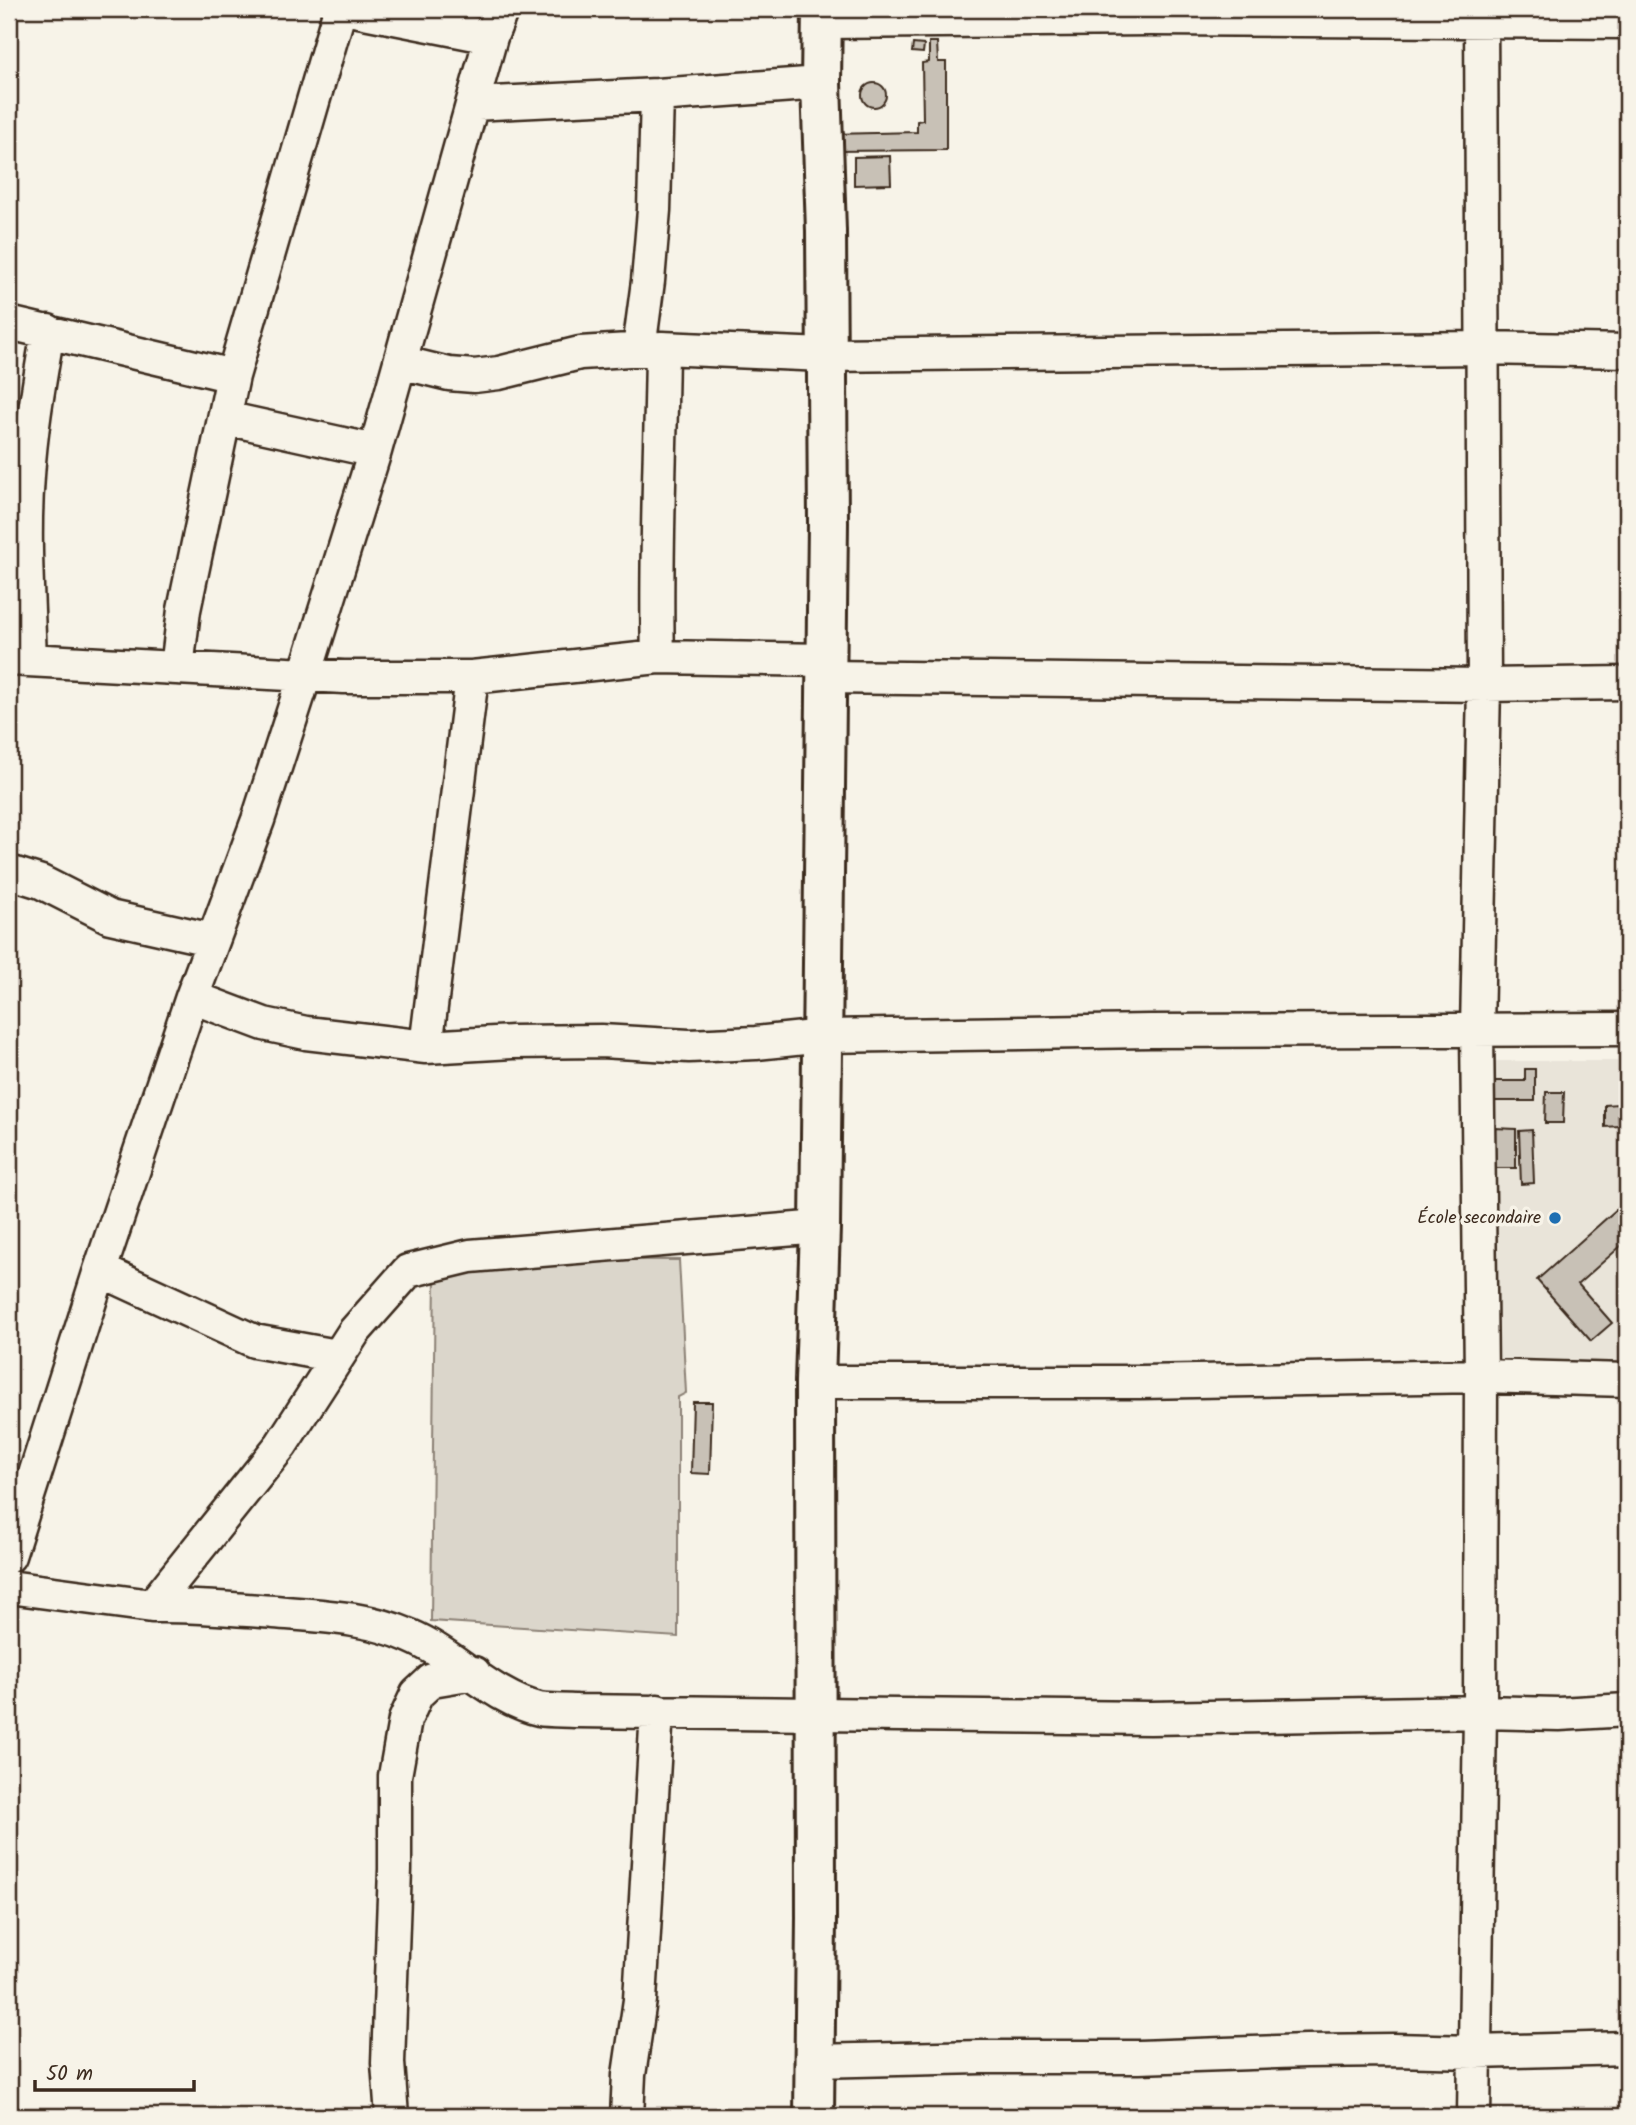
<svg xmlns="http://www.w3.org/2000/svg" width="1636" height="2125" font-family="Kalam,sans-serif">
<rect width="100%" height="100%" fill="#f7f3e8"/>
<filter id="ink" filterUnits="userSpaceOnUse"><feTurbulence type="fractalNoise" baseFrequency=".0143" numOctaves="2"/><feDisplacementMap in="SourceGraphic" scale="14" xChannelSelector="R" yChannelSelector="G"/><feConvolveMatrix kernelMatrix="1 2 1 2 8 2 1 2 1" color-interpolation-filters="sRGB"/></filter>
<g filter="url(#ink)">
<!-- built -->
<path fill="#e9e4d9" d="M1482,1061H1627V1374H1482Z"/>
<!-- green -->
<path fill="#dbd6cb" stroke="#8b8074" stroke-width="2" d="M481,1259L679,1260L686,1393L678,1397V1637L431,1621L435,1273Z"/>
<!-- building -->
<path fill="#c8c1b6" stroke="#3b2a1e" stroke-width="2" d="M929,42H937L938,62H946V150L833,151V134L917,132V121L923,120L922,63L929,62Z
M913,44L924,45L923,53L912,52Z
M862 95a12 12 0 1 1 24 0a12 12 0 1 1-24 0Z
M890,156L891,184L854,185V157Z
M1525,1069H1535V1101H1490V1081H1525Z
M1546,1092H1564L1563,1123H1545Z
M1627,1098V1121H1624L1623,1099Z
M1618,1104L1619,1126L1605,1127V1105Z
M1494,1128L1516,1129V1168H1494Z
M1532,1130L1534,1183L1521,1184L1519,1131Z
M1627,1200V1250L1622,1245L1578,1284L1612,1323L1591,1341L1537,1280Z
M693,1402H712L710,1474L691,1473Z"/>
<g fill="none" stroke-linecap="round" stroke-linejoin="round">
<!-- minor casing -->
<g stroke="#3b2a1e" stroke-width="37">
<path id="minor" d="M349,9L491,37
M823,22L1151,19L1627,22
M473,104L657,95L821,83
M9,323L233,376
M639,349L648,281L654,210L657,95
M400,362L449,374L474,376L499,373L580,353L662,348L825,355L1483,348L1627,351
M225,418L375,451
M658,657C655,554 661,451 662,348
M9,659L344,677H472L658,657L825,660
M30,660C28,599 23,537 28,476C31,427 40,379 48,331
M177,668L184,610L233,376L340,9
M825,677L1484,685L1627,683
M9,872L41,882L110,917L213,940
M192,997L264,1024L306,1033L426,1047L512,1042L601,1041L689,1046L756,1043L823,1036L1150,1031L1627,1029
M426,1047L472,677
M100,1270L254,1341L337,1356
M815,1382H1140L1481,1376L1627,1380
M9,1556L100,1270L192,997L258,820L305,675L375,451L491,37L502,9
M9,1587L152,1606L281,1445L354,1332L408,1271L470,1256L820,1227
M152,1606C193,1605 233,1609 274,1612C320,1616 367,1617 410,1636C455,1655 492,1698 539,1709C551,1711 564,1710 576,1711L1150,1718L1480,1712L1559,1714L1627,1710
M815,2061L981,2057H1139L1306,2051L1393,2050L1474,2052L1627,2048
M392,2116L388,2063L395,1869V1776L405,1720L417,1694L432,1680L474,1673
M627,2116L629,2075L640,2000L657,1711
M1474,2116L1480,1712L1481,1376L1477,1030L1484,685L1481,9"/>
</g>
<!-- major casing -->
<g stroke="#3b2a1e" stroke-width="44">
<path id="major" d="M814,2116L816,1917L815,1382L820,1227L828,523L826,231L821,83L822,9"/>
</g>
<!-- minor -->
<use href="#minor" stroke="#f7f3e8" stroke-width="32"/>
<!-- major -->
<use href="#major" stroke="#f7f3e8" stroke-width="38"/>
</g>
</g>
<!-- markers -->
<circle fill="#1f6fb2" stroke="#f7f3e8" stroke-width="2.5" cx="1555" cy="1218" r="7"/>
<g text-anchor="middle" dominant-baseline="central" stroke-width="7" stroke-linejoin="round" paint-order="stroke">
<!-- poi labels -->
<g font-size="18" fill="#3b2a1e" stroke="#f7f3e8" text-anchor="end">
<text x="1541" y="1218">École secondaire</text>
</g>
</g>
<!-- margin -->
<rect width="1636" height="2125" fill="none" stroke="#f7f3e8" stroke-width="35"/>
<rect x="18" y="18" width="1601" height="2090" fill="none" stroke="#3b2a1e" stroke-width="2.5" filter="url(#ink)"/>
<!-- scale -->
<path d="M35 2080v10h159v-10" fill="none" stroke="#3b2a1e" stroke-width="3.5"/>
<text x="46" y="2080" font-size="21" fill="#3b2a1e" stroke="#f7f3e8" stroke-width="5" paint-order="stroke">50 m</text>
</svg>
